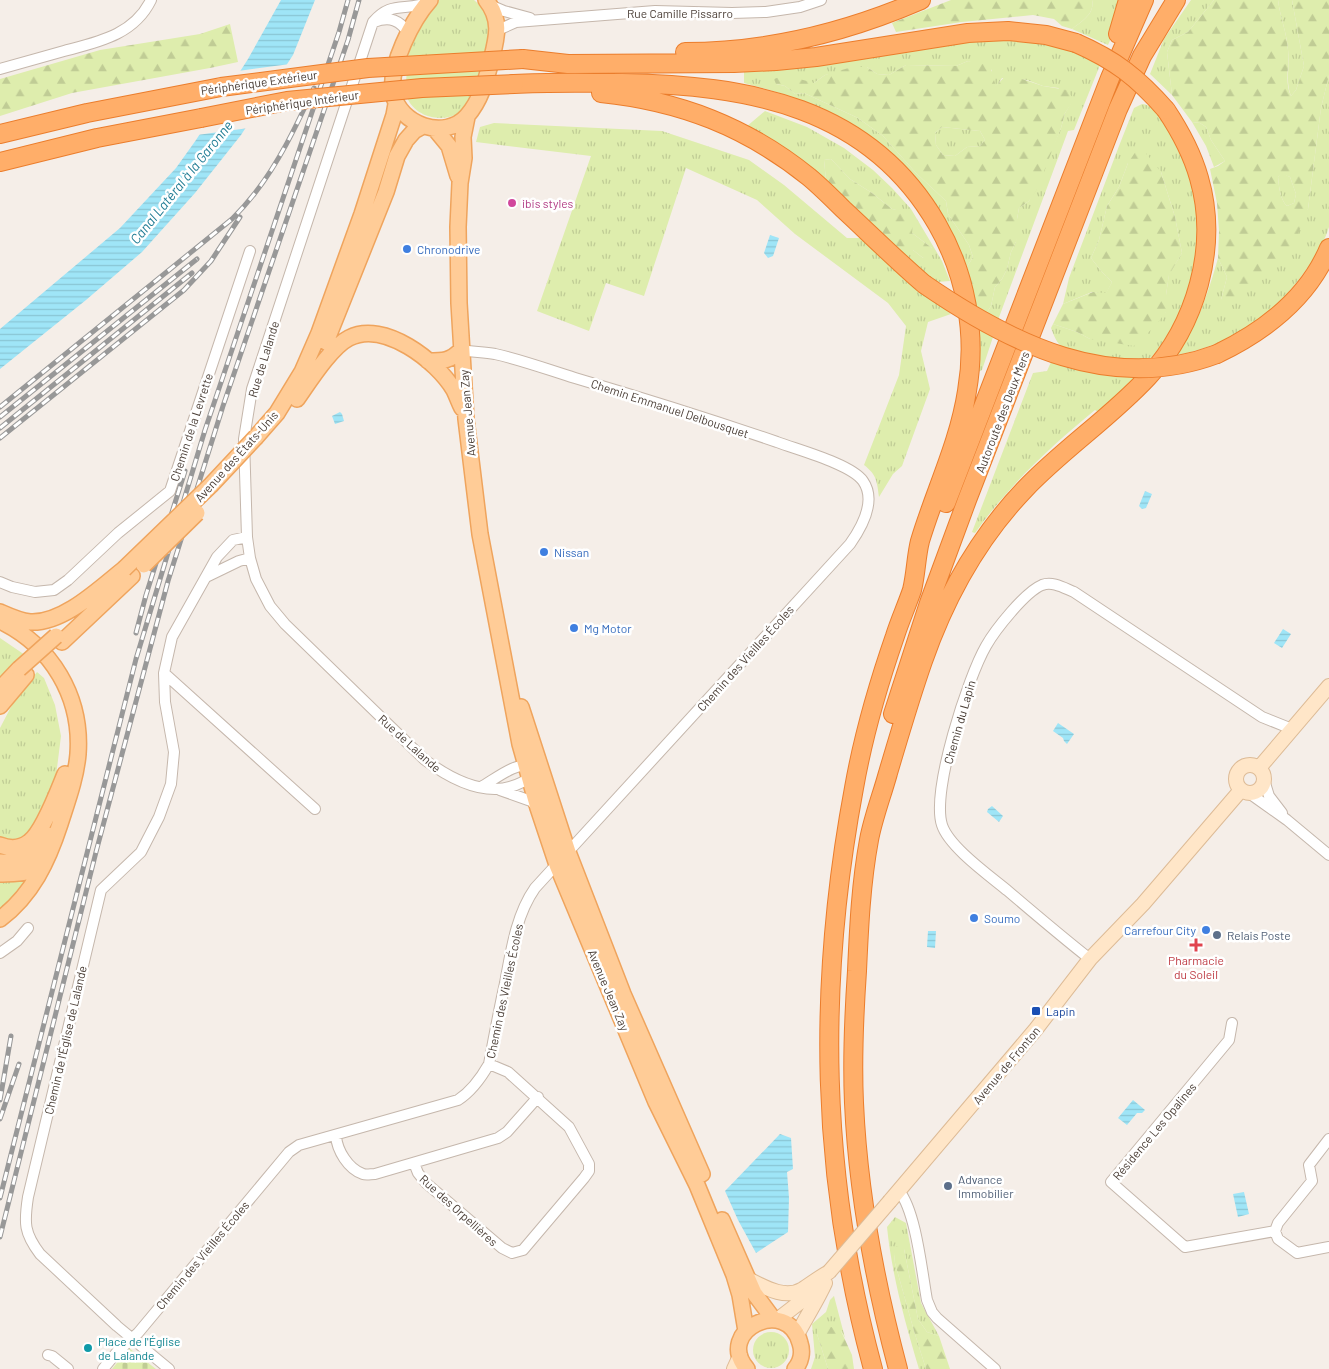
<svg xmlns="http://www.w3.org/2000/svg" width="1329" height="1369" font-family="Barlow,sans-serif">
<defs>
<pattern id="grass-tufts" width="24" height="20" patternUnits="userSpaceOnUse" patternTransform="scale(1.25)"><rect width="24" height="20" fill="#deedad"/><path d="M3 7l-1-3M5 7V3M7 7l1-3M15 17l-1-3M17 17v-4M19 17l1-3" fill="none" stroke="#c0cc95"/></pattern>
<pattern id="forest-firs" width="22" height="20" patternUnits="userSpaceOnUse" patternTransform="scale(1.25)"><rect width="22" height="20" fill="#deedad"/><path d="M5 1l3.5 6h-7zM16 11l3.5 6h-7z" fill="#c0cc95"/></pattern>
<pattern id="cemetery-stones" width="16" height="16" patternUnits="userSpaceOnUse" patternTransform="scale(1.25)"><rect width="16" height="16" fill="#deedad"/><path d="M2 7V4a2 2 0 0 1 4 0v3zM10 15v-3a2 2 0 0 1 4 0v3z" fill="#c0cc95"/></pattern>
<pattern id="water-rules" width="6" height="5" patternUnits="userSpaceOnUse" patternTransform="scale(1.25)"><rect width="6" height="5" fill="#9fe5f7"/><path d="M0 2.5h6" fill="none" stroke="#8ac6d4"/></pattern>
</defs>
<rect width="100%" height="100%" fill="#f5eee8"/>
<!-- grass -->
<path fill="url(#grass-tufts)" d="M439,0H474C481,6 486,13 488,22C491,42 478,99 462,111C443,125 412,117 406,94C405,86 407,75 407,67C408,47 422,12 439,0Z
M1092,0H1123L1119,20L1108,45L1072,29C1082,21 1095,14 1092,0Z
M1191,0H1214L1188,32L1172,40L1167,52L1172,95L1150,74L1164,39Z
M1278,0H1292L1304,66L1296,90L1291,96C1285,81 1290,66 1288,50C1287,33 1280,17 1278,0Z
M990,39C1030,40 1065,44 1100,65L1074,130L1068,131L998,320L986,314L991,306L995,287L1002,279L1007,269L1011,252L1016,242L1017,219L1019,208L1029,201L1061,128L1065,113L1073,100L1058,88L1043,86L1027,80L1002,78L996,87L992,79V70L968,61L956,66L906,65L889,75L877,74L867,67L825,75L814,83L776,84L785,86L795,94L804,93L858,118L883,136L916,173L946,201L948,214L969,245L973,257L967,267C922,156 857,112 744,83V69Z
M1329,75C1329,111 1329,146 1329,181C1329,195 1329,213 1329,227C1325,241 1316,256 1308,267C1277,313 1232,345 1177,355C1198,323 1208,294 1218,258L1227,277L1221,300L1308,209L1321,108Z
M1142,104C1155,105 1161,119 1168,129C1216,199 1205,297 1150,359C1130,359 1075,357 1060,345C1056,342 1053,333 1051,328L1053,324L1077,332L1090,339L1166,312V295L1169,274L1182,253L1175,217L1161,172L1128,163L1119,187L1107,206L1099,240L1091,258L1102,272L1112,282L1106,294L1092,292L1063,304L1069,278L1119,146L1134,108Z
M765,111L807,127L844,148L873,170L892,188L911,209L942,261L950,281L937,282L920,270L905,256L909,250H913L923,258L932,248L912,233L905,212L892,209L872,193L850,179L831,159L824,160L826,180L791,153L746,127Z
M1192,122L1200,123L1206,127L1211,140L1225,161L1214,167L1206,146Z
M494,123L662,131L749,160L784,185L847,238H860L951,314L928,322L921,351L930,389L902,466L893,474L879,497C877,482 877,475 864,465L899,375L906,326L888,303L795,234L757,200L686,168L644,296L606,283L589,331L537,311L591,156L476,142L480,127Z
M942,127L980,131L985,140L980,146L967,147L955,156L943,155L936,145L935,133Z
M1282,173L1290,177L1296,194L1294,203L1287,206C1280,199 1279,187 1278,177Z
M977,328L993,337L982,370L978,372Z
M1051,362L1095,373L1135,377L1098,412L1095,410C1050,447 1009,485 975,533L972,532L1033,373L1047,371Z
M0,638L25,655L0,681Z
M37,672L44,678L55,705L61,736L55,784L36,826L23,838L13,841L0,839V728L13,703Z
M33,877L0,915V879Z
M895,1217L906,1223L921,1303L939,1336L927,1332L918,1319L904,1249L894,1254L895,1263L914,1331L926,1369H919C905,1322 892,1276 887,1227Z
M834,1296L845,1338L841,1331L817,1334L828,1369H811L815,1357L812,1324L826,1312L830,1300Z
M753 1350a18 18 0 1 1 36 0a18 18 0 1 1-36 0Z"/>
<!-- forest -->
<path fill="url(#forest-firs)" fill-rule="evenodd" d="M951,0H1092C1095,14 1082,21 1072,29L1062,26L1054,19L1033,15L962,22L896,32L892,23Z
M1214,0H1278C1280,17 1287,33 1288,50C1290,65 1284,82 1291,96L1296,90L1304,66L1292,0H1329V75L1321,108L1308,209L1296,239L1275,264L1231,306L1221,300L1227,277L1218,258L1219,231L1217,203L1210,169L1218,166L1225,161L1211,140L1206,127L1200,123L1192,122L1172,95L1167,52L1172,40L1188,32ZM1282,174L1290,177L1296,194L1294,203L1287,206C1280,199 1279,187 1278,177Z
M230,24L238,62L210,68L72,93L0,116V79L100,50L200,34Z
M968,61L989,65C993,71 993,79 996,86L1007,74L1043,86L1067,90L1074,100L1065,113L1061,128L1037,189L1029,201L1019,208L1017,219L1020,226L1016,242L1011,252L1007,269L1002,279L995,287L991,306L986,314L975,305L967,267L973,257L969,245L948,214L946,201L916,173L883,136L858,118L804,93L795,94L785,86L776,84L774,79L785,75L814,83L825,75L852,67H867L877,74L889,75L906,65L956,66ZM942,127L980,131L985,140L980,146L967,147L955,156L943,155L936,145L935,133Z
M1136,151H1144L1161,172L1175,217L1182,253L1169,275L1166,295V312L1155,326L1134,346L1090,339L1077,332L1053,324L1063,304L1093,292L1106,293L1112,282L1102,272L1091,258L1099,240L1107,206L1119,187L1128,163Z
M831,159L850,179L872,193L892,209L905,211L913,223L912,233L932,248L930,256L923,258L913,250L909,251V257L905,256L835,190L826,180L824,160Z
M896,1246L904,1249L918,1319L927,1332L939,1336L950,1369H926L914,1331L895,1263L894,1254Z
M821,1326H829L841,1331L852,1355L854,1369H828L817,1334Z"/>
<!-- cemetery -->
<path fill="url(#cemetery-stones)" d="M129,1348L156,1369H112Z"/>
<!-- water -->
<path fill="url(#water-rules)" d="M281,0H315L293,55L241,135L195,193L142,252L86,300L0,369V329L120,228L176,168L196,140L248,59Z
M770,235L779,238L773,256L768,258L764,253Z
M340,412L342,414L344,421L335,424L332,416Z
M1145,491L1152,494L1146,508L1142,509L1139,506Z
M1283,629L1291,634L1282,648L1274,643Z
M1058,723L1074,734L1067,744L1064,741L1063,738L1053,731Z
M992,806L1003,816L999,822L987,812L988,809Z
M928,931H936L935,948L927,947Z
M1133,1100L1145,1110L1142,1113H1137L1127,1125L1118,1118Z
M780,1134L791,1138L793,1169L787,1172L789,1198L788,1232L756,1253L738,1220L725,1191Z
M1244,1192L1249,1214L1238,1217L1233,1194Z"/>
<!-- pier -->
<path fill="#f5eee8" d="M290,64L249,128L197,135L238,71Z"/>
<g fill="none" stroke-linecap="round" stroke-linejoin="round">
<!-- street casing -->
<g stroke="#c5b7ac" stroke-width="12">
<path id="street" d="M427,3C403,11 391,1 373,22L252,389L244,439L247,537L250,558L256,579L270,606L285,624L425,760C456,783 499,804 534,774
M490,5L504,11L530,18
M374,22C390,16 400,20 409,34
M498,30L516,22L655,11L732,13L766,12L800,7L821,0
M0,69C21,63 43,57 64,51C98,42 134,35 151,0
M206,577L239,561L250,558
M0,582L12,587L35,592L54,590L68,580L118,533L170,491L250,251
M164,673L315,809
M1264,780L1269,796L1282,813
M481,787C494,780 517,761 531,766
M500,790L531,801L538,808
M1249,793L1287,820L1329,855
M0,953L17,941L28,928
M1090,959C1062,937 1035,914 1008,891C990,876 949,847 942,825C931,791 968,677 986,646C995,630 1025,592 1042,585C1053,581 1064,588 1074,592L1262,717L1292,729
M1232,1023L1229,1040L1111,1182L1185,1247L1275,1231
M336,1136C337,1150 348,1169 363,1174C366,1175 371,1174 375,1174L498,1138L507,1132L538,1097
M1329,1139L1309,1165L1312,1181L1278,1223L1275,1231L1278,1239L1297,1253L1329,1247
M414,1163L418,1173L426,1183L502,1248L512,1253L523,1250L584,1178L589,1171V1164L569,1127L508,1072L489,1064
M899,1191C916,1211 922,1273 927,1300L932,1312L937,1318L995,1369
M48,1355L52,1356L68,1369
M103,1369L117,1352L138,1333L289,1152L299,1145L458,1100C472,1091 481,1078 489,1064C494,1037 499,1010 505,983C511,951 516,915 535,888L850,544C862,527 877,501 863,481C851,464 798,450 777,442C710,419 643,398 575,378C549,370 522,360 495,354C484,352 472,352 461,350
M169,1369L117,1326L40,1254C24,1233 24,1223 28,1197L101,890L141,852L159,817L171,784L174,752L165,702L164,673L172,637L217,557L233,540L247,537"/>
</g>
<!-- secondary casing -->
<g stroke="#ddbb96" stroke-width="16">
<path id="secondary" d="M1236 779a14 14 0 1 1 28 0a14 14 0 1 1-28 0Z
M1259,768L1329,686
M890,1201L1036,1029L1090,959L1143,904L1241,790
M748,1279C764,1287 785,1300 803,1289C812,1283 820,1277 829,1272
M777,1320L799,1303L815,1288
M797,1335C806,1317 817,1301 825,1283
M734,1369L740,1356"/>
</g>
<!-- primary casing -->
<g stroke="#efa45d" stroke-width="18">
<path id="primary" d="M430,0C412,20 389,66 393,93C399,125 445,141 467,116C481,100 486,80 491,61C497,37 502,20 486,0
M467,117L463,137L464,158L460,183L458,227L459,303L466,419L480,534L520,744L538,808L557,865L656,1102L697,1185L734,1275L740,1295L746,1331
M435,129L449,146L458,176
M326,342L386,192L397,156L406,140L414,131L423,126
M428,361C444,361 450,361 461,350
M297,399C309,382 331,347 349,338C384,320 437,361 454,390C457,396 459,402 462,408
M256,437L277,413L302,372L319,333L362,214L394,115L396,104
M0,612C9,616 20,621 30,622C63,624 100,588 124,569
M0,621C52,646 82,697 78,754C76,778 67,802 60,824C48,861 32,895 0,919
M62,642L132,576
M0,689L19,669
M0,706L26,675
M521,707L568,852L623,994L702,1174
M0,845C10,849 20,849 29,842C43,832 58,791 65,774
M0,862C23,864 39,856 48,835
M0,874C17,873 30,874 44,864
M722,1220L754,1293L774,1320
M747,1369C714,1331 787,1295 800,1343C803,1352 801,1362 795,1369"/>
</g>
<!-- highway casing -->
<g stroke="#eb7d2c" stroke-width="20">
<path id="highway" d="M1118,34L1128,0
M685,52C766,52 847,32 921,0
M523,59L568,64L734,63L776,61L816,57L968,33L1008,31L1046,35L1076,43
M514,84C550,82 586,83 622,83C747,85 869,106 937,224C966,274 977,334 967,391C959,443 935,491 920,541C916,557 916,574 912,590C907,605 900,620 895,636C878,685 863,737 854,788C817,986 820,1174 873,1369
M601,93C680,101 747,127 809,177C821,187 832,198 843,209C870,234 896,260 924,284
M0,134L87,113L221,87
M0,162L97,138L201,118
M1217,354C1265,331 1308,298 1329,248
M946,503L1110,78L1144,0
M893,714L929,603L967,500L1118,109L1142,56L1176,0
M898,1369C875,1283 858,1192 854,1103C852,1059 854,1015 857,971C859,927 861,883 869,840C873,818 882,795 888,773C899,736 910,698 923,661C945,598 978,538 1025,489C1063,449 1110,418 1148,377C1196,325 1219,247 1199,178C1192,153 1180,131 1166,110"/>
</g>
<!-- street -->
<use href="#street" stroke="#fff" stroke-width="10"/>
<!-- secondary -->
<use href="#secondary" stroke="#ffe6c8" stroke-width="14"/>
<!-- primary -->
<use href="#primary" stroke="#ffcc97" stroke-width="15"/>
<!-- highway -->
<use href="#highway" stroke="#ffae69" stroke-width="18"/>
<!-- rail casing -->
<g stroke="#989898" stroke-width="5">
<path id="rail" d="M0,407L232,219C240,211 248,202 255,193C280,161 297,124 314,88
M0,417L197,259
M0,428L192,273
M0,438L184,290L211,261L240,217
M136,633L146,595L185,471
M0,1100L11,1036
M0,1119L19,1064
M0,1198L136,659L205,430L339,32L348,0
M0,1237L96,852L168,581L223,406L348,40L359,0"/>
</g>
<!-- rail -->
<use href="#rail" stroke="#fff" stroke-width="3" stroke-dasharray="9" stroke-linecap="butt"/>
<!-- secondary-bridge casing -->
<g stroke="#ddbb96" stroke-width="16" stroke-linecap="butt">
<path id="secondary-bridge" d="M829,1272L890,1201"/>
</g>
<!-- primary-bridge casing -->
<g stroke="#efa45d" stroke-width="18" stroke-linecap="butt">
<path id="primary-bridge" d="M144,565L197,513
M124,569L211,485L256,437
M19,669L56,636"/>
</g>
<!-- highway-bridge casing -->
<g stroke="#eb7d2c" stroke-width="20" stroke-linecap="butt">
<path id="highway-bridge" d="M1076,43C1115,60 1138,78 1166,110
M221,87L368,68L523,59
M201,118L287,101L422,88L514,84
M924,284C1011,344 1111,394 1217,354"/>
</g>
<!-- secondary-bridge -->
<use href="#secondary-bridge" stroke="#ffe6c8" stroke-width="14"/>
<!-- primary-bridge -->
<use href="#primary-bridge" stroke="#ffcc97" stroke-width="15"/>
<!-- highway-bridge -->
<use href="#highway-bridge" stroke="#ffae69" stroke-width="18"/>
</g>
<!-- markers -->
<circle fill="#d1479c" stroke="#fff" stroke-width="2" cx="512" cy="203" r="5"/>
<g fill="#3f7fe0" stroke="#fff" stroke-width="2">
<circle cx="407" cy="249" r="5"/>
<circle cx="544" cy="552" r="5"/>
<circle cx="574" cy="628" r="5"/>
<circle cx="974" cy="918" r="5"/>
<circle cx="1206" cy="930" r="5"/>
</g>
<g fill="#5c6f8a" stroke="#fff" stroke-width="2">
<circle cx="1217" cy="935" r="5"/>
<circle cx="948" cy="1186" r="5"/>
</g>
<path fill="#e0444e" stroke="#fff" stroke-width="2" d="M1193.5 937.5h5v5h5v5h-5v5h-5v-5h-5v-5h5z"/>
<rect fill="#1a4fb4" stroke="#fff" stroke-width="2" x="1031" y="1006" width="10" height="10" rx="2.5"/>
<circle fill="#0f9aa8" stroke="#fff" stroke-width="2" cx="88" cy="1348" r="5"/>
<g text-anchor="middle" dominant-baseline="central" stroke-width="5" stroke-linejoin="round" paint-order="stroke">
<!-- street labels -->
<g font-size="12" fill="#4a3e36" stroke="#fff">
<text x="680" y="13">Rue Camille Pissarro</text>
<text transform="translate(259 82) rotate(-8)">Périphérique Extérieur</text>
<text transform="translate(302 102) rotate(-8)">Périphérique Intérieur</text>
<text transform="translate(263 359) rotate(-73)">Rue de Lalande</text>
<text transform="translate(670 408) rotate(18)">Chemin Emmanuel Delbousquet</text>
<text transform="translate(1002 412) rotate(-69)">Autoroute des Deux Mers</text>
<text transform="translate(467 413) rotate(-95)">Avenue Jean Zay</text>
<text transform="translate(191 427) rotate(-72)">Chemin de la Levrette</text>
<text transform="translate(236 456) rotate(-48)">Avenue des États-Unis</text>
<text transform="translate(745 658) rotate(-48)">Chemin des Vieilles Écoles</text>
<text transform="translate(959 722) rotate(-74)">Chemin du Lapin</text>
<text transform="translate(410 743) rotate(42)">Rue de Lalande</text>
<text transform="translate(609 990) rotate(67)">Avenue Jean Zay</text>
<text transform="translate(504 991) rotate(-78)">Chemin des Vieilles Écoles</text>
<text transform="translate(65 1040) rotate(-77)">Chemin de l'Église de Lalande</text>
<text transform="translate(1006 1065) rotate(-50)">Avenue de Fronton</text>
<text transform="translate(1154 1131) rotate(-50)">Résidence Les Opalines</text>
<text transform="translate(459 1210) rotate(42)">Rue des Orpellières</text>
<text transform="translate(202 1255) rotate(-50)">Chemin des Vieilles Écoles</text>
</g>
<!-- hotel labels -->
<g font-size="12" fill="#b23c85" stroke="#fff" text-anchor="start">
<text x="522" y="203">ibis styles</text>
</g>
<!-- shop labels -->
<g font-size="12" fill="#366cbe" stroke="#fff" text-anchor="start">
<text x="417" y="249">Chronodrive</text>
<text x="554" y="552">Nissan</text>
<text x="584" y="628">Mg Motor</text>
<text x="984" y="918">Soumo</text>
<text x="1196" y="930" text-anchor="end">Carrefour City</text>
</g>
<!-- service labels -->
<g font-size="12" fill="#4e5e75" stroke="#fff" text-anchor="start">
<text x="1227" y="935">Relais Poste</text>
<text x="958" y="1179">Advance<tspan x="958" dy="14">Immobilier</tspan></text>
</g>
<!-- health labels -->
<g font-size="12" fill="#be3a42" stroke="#fff">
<text x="1196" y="960">Pharmacie<tspan x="1196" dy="14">du Soleil</tspan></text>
</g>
<!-- transit labels -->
<g font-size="12" fill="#164399" stroke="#fff" text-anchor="start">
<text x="1046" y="1011">Lapin</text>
</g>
<!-- culture labels -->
<g font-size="12" fill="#0d838f" stroke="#fff" text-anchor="start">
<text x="98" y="1341">Place de l'Église<tspan x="98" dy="14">de Lalande</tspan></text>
</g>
<!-- water labels -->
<g font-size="14" font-style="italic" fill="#1f7c94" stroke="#fff">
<text transform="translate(181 182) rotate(-51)">Canal Latéral à la Garonne</text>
</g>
</g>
</svg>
